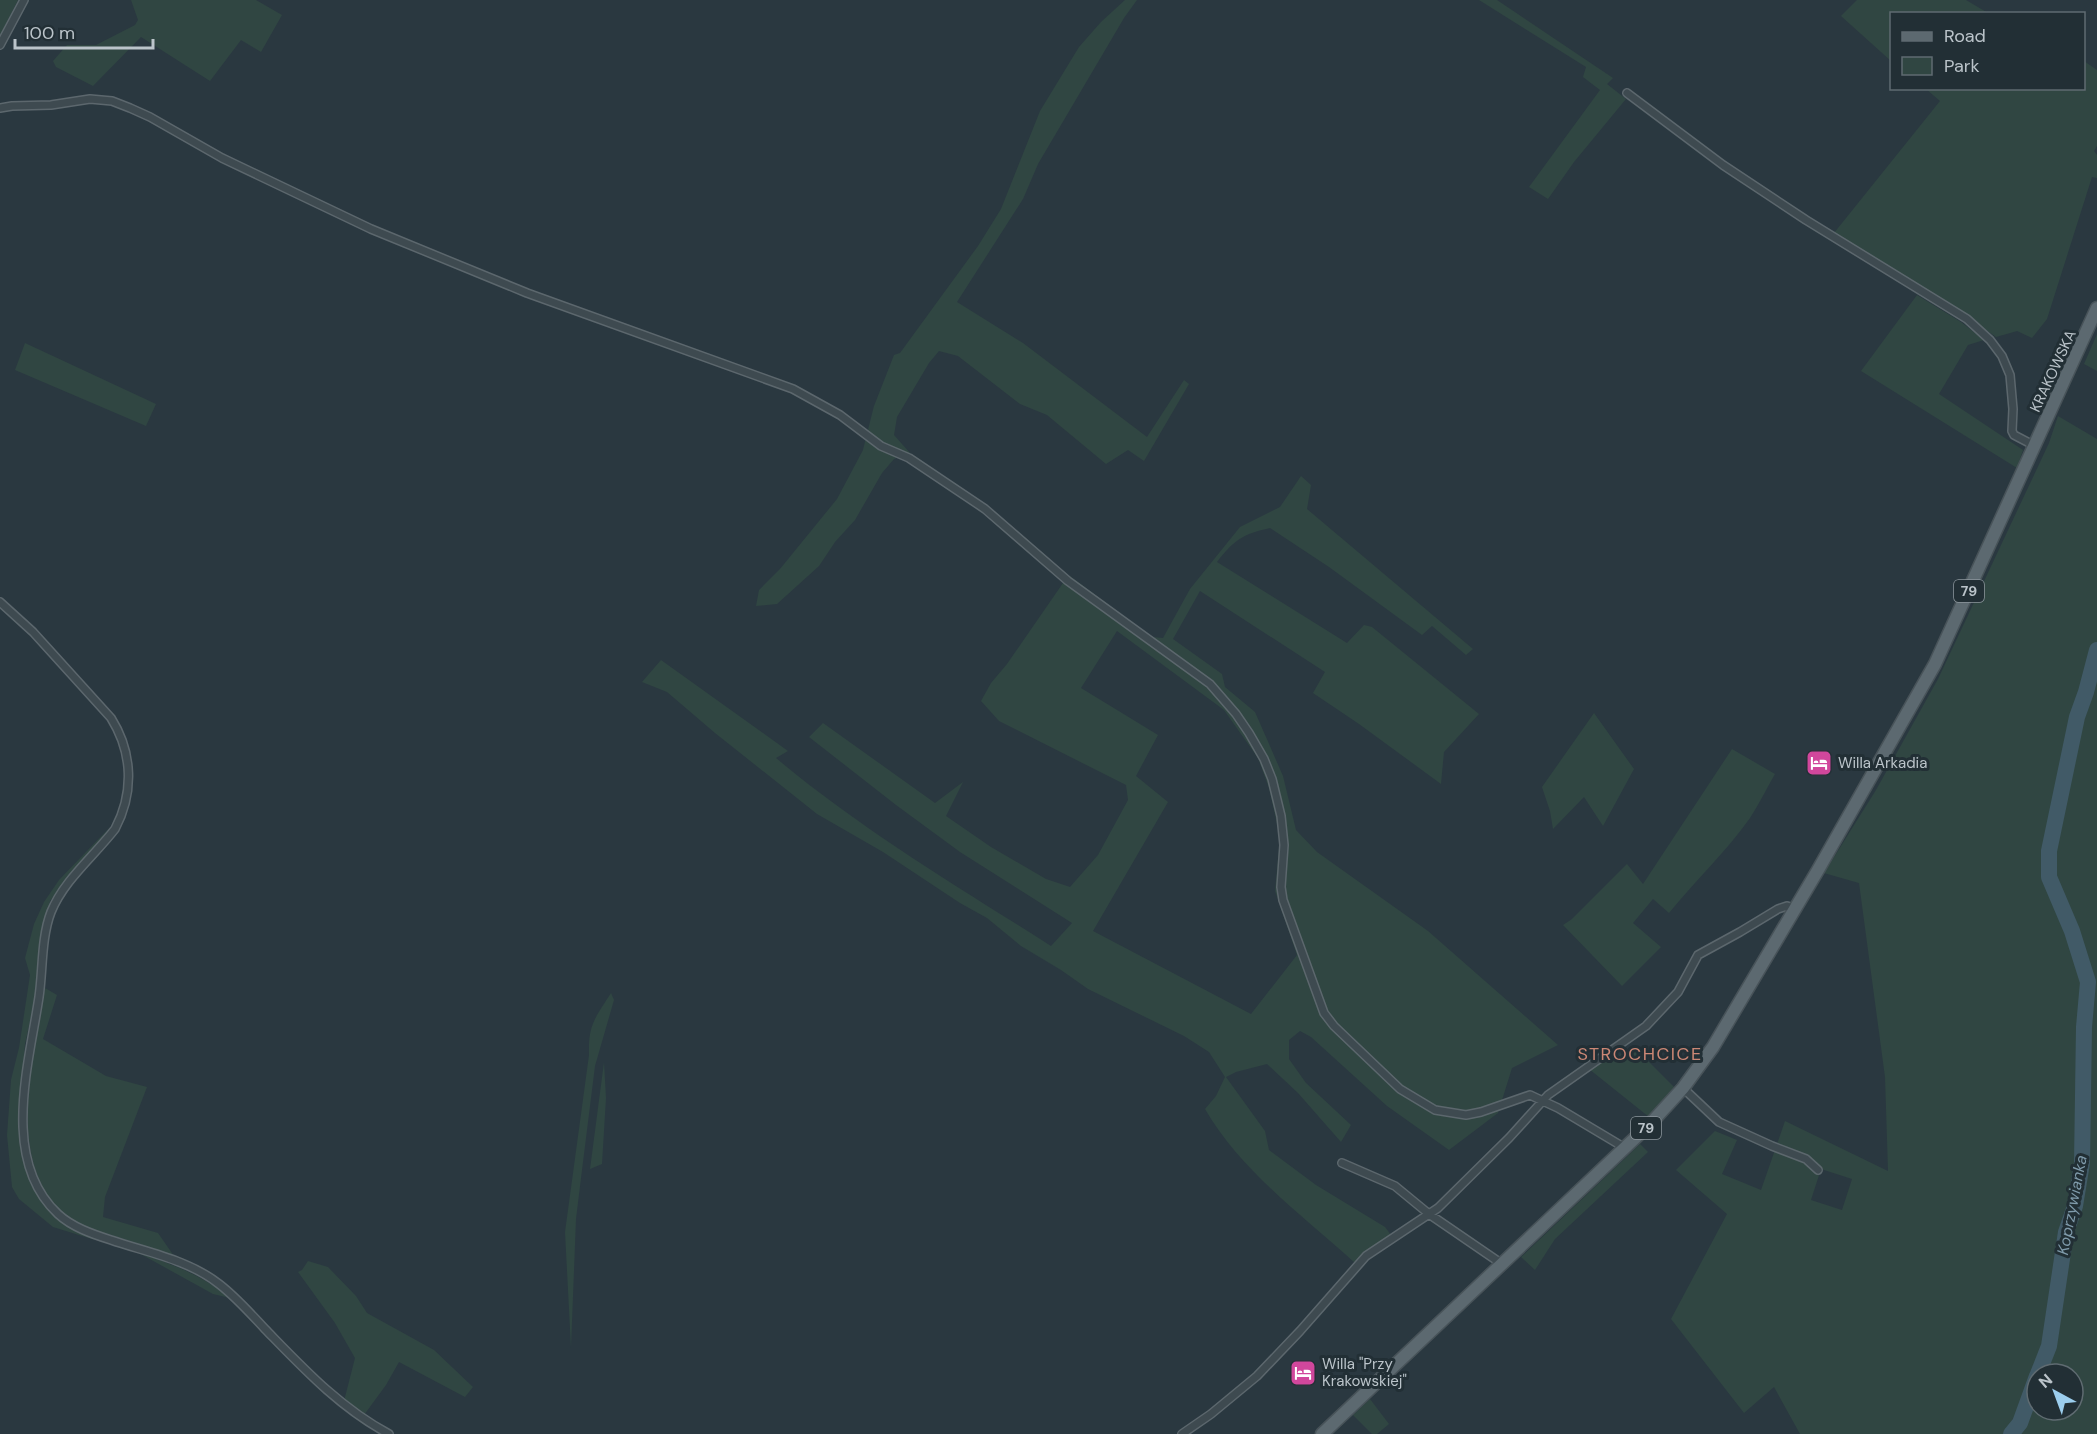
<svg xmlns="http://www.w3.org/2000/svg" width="2097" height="1434" font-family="'DM Sans',sans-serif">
<rect width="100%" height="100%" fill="#2a3840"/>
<!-- green -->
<path fill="#304642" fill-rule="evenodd" d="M0,0H18L0,36Z
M131,0H256L282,15L261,52L241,40L210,81L141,37L93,86L56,67L53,61L67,45H96L135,25L138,20Z
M1125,0H1137L1124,18L1038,164L1023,199L957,302L1023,343L1147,437L1184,380L1189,384L1144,461L1128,450L1106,464L1047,415L1020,404L958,356L939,351L929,363L897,417L894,435L910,453L894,459L882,473L855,520L835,542L819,566L777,604L756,606L759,590L780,569L837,499L863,450L874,406L894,355L900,353L978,246L1001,209L1040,111L1079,47L1101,22Z
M1479,0H1497L1613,78L1607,84L1626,99L1574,162L1548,199L1529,187L1600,90L1583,77L1586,67Z
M1857,0H1966L1988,13L1892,14L1891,61L1841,16Z
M2084,61L2097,70V146L2094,151L2097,155V178L2092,177L2047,319L2032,338L2017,331L1996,337L1954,307L1834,233L1940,101L1926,89L2084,88Z
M1917,295L1961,322L1984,340L1968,345L1939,394L2023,450L2017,468L1861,371Z
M2097,334V371L2084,364Z
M25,343L156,404L146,426L15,370Z
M2058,416L2097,439V1434H1800L1774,1387L1744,1413L1671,1319L1727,1214L1676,1170L1715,1131L1737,1140L1722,1174L1761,1190L1785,1121L1888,1171L1885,1077L1859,883L1824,873L1876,790L1938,679L2049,443ZM1821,1169L1852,1179L1842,1210L1811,1200ZM2037,1374H2073V1410H2037Z
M1301,476L1311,485L1307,509L1473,649L1466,655L1432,626L1422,635L1329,567L1270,528C1243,534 1234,540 1217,562L1347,643L1364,625L1372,627L1479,714L1444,752L1441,784L1359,724L1313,693L1325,672L1200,591L1173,639L1222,674L1225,687L1255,712L1283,776L1296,830L1317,852L1428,931L1558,1045L1512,1068L1498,1113L1449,1150L1387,1106L1311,1037L1300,1031L1289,1040V1059L1306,1083L1351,1125L1341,1142L1298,1093L1267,1064L1236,1072L1226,1077L1265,1131L1269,1150L1316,1185L1385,1227L1391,1235L1368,1251L1355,1263C1302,1215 1241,1171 1205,1109L1216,1096L1225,1077L1209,1052L1184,1036L1088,989L1061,970L1021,946L987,918L960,903L883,852L817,814L715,733L667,692L642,682L661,660L788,751L776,758C862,830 957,886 1051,946L1072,923L960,852L896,805L809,737L823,723L935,803L963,782L946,816L991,847L1046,879L1070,887L1098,855L1128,800L1126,785L999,721L981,701L991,683L1007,664L1063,583L1070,576L1152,637L1163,638L1190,589L1240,527L1280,507ZM1117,631L1224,710L1258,758L1269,788L1280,837L1275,891L1297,955L1251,1014L1093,931L1168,802L1136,776L1158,735L1081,688Z
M1594,713L1634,769L1603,826L1584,797L1553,829L1550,811L1542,787Z
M1732,749L1775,774C1767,788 1759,804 1750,818C1726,852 1695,881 1669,913L1653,899L1633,923L1661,947L1622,986L1563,925L1572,919L1627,864L1643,884Z
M112,825L50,901L43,929L34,1003L25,1044L20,1108V1138L26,1168L36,1192L46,1206L59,1219L95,1240L53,1227L19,1199L12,1187L7,1135L11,1080L19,1048L30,975L25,958L34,924L44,902L59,880Z
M45,988L57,995L43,1039L106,1076L147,1087L105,1197L103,1217L158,1233L174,1256C152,1248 130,1241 108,1234C101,1232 93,1231 86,1228C0,1189 30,1060 45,988Z
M611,993L614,1000L595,1066L583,1162L576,1219L571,1348L565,1232L589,1055C588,1025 595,1018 611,993Z
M1633,1046L1674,1087L1649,1117L1584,1065L1611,1047L1618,1056Z
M604,1062L606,1098L602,1164L590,1169Z
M1640,1144L1648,1152L1555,1239L1535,1270L1521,1257Z
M137,1252C173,1265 199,1273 230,1298L213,1294Z
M308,1261L328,1267L356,1296L367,1313L434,1350L473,1387L465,1397L399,1362L386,1385L364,1415L344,1401L355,1358L335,1323L298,1272L302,1270Z
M1370,1399L1389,1424L1377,1434H1372L1353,1415Z"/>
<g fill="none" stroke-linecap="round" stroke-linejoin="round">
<!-- river -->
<path stroke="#415a67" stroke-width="16" d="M2038,1374L2049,1346L2066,1232L2075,1206L2082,1163L2084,1027L2088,982L2072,931L2049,877V851L2077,717L2086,692L2097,650
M2011,1434L2020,1423L2037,1376"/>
<!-- minor casing -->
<g stroke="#5c676d" stroke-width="10">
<path id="minor" d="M0,45L24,0
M1627,93L1723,165L1806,220L1967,319L1990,340L2002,356L2010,375L2013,409L2012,431L2014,435L2035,446
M0,108L12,106L51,105L90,99L112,101L130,108L150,117L222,158L371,229L527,293L793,389L840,415L881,446L909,458L985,509L1068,581L1210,684L1236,714L1249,733L1264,759L1272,779L1281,816L1284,845L1281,887L1283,900L1324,1013L1334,1026L1400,1089L1435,1110L1466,1115L1481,1112L1530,1095L1558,1108L1625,1148
M0,602L33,632L111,718C133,753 134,793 115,829C94,856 64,880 51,912C41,938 43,970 39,997C29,1064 0,1160 58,1214C72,1227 92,1234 111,1240C146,1252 189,1260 219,1284C236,1297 250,1313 265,1329C303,1368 340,1408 389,1434
M1683,1088L1719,1122L1772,1146L1806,1159L1818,1170
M1342,1163L1395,1186L1429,1214L1502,1264
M1182,1434L1211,1414L1257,1376L1300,1331L1366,1256L1438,1208L1509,1138L1548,1095L1646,1026L1678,992L1698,955L1740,932L1778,909L1787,906L1795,909"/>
</g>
<!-- primary casing -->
<g stroke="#485359" stroke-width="15">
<path id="primary" d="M1322,1434L1651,1123L1683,1088L1713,1047L1818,870L1935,664L2097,308"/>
</g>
<!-- minor -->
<use href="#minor" stroke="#3e4a50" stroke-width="7"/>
<!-- primary -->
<use href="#primary" stroke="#5c6970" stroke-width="12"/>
</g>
<!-- icons -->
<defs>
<g id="hotel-square" transform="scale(1.35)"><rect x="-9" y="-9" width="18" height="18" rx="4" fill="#d1479c" stroke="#222f35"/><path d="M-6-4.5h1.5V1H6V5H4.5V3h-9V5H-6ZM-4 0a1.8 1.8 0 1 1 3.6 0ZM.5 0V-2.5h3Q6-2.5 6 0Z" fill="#fff"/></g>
</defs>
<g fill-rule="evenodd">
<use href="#hotel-square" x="1819" y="763"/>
<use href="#hotel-square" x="1303" y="1373"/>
</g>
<g text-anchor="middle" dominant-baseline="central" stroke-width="6" stroke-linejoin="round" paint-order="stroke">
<!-- shield labels -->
<g fill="#222f35" stroke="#8d979d" stroke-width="1.5">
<rect x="1954" y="580" width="30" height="22" rx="4.5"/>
<rect x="1631" y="1117" width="30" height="22" rx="4.5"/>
</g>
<g font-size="14" font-weight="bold" fill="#bbc4ca">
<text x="1969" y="591">79</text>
<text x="1646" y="1128">79</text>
</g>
<!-- street labels -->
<g font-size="15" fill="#bbc4ca" stroke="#222f35">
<text transform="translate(2053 371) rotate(-65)">KRAKOWSKA</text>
</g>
<!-- poi labels -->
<g font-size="15" fill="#bbc4ca" stroke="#222f35" text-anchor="start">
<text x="1838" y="763">Willa Arkadia</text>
<text x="1322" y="1364">Willa "Przy<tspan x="1322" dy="17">Krakowskiej"</tspan></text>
</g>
<!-- water labels -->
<g font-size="16" font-style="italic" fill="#7f9aaa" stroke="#222f35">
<text transform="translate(2072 1205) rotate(-79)">Koprzywianka</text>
</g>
<!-- quarter labels -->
<g font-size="18" letter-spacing="1.5" fill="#cb8775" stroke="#222f35">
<text x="1640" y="1054">STROCHCICE</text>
</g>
</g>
<!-- legend -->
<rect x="1890" y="12" width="195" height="78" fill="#222f35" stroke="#5f6b71" stroke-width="1.5"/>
<rect x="1902" y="32" width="30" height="9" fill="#5c6970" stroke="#5f6b71" stroke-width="1.5"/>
<text x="1944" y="42" font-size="18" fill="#bbc4ca">Road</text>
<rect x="1902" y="57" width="30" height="18" fill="#304642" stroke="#5f6b71" stroke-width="1.5"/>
<text x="1944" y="72" font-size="18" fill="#bbc4ca">Park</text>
<!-- north arrow -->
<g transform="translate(2055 1392) rotate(319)"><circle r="28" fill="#222f35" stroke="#5f6b71" stroke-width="1.5"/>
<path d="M0-4.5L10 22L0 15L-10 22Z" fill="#9cceee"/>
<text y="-9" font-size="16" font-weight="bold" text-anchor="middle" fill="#bbc4ca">N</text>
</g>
<!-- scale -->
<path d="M15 39v9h138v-9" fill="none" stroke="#bbc4ca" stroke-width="3"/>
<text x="24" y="39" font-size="18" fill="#bbc4ca" stroke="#222f35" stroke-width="4.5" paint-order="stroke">100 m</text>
</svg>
